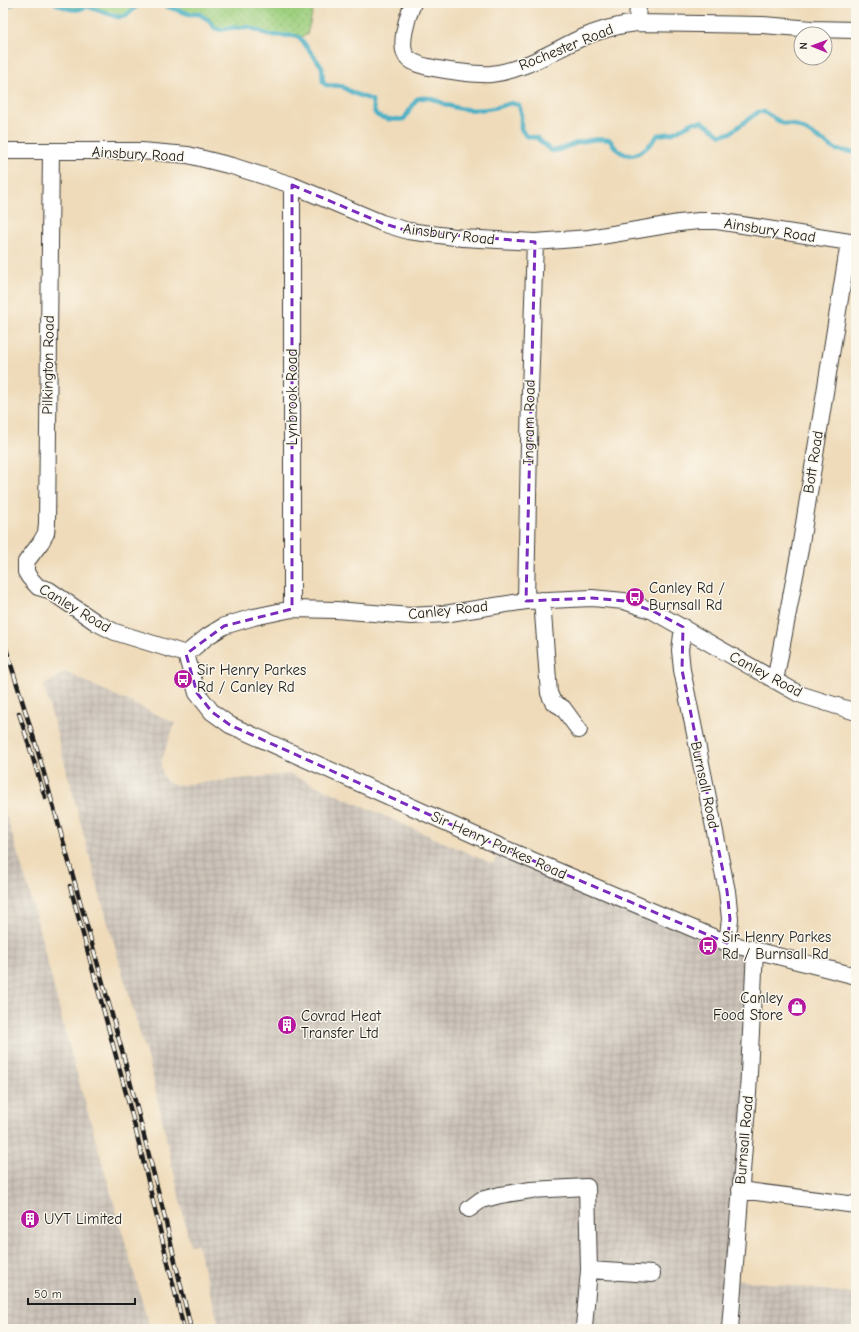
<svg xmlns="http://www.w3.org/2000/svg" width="859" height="1332" font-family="'Comic Neue',sans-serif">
<defs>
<pattern id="industrial-grid" width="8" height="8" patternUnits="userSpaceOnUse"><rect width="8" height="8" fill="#cbc2b8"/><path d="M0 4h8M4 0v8" fill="none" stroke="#aea69e"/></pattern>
<pattern id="garden-dots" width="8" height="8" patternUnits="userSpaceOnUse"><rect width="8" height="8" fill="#9ed07f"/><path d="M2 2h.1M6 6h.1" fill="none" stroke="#88b26d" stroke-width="1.8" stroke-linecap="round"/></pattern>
</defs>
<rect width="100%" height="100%" fill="#fbf7ec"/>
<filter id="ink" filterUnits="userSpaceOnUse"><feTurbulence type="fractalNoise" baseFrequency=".025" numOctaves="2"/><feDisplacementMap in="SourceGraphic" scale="8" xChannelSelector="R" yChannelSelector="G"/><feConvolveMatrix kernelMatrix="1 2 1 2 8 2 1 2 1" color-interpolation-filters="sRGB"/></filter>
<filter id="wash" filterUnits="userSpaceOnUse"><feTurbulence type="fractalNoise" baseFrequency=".012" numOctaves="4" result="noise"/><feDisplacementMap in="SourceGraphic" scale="16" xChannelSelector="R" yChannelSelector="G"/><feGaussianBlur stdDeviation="0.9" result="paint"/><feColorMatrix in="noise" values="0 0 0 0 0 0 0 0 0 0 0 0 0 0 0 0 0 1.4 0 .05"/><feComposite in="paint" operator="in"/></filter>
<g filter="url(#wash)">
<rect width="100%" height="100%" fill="#efdbba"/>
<!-- industrial -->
<path fill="url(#industrial-grid)" d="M65,672L175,723L162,759L161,766L163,776L166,781L172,784L178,785L290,774L493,864L501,847L755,951L734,1279L856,1294V1329H220L197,1244L190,1245L152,1074L100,895L44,686Z
M3,805L30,894L68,1043L150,1329H3Z"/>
<!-- garden -->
<path fill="url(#garden-dots)" stroke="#5d764e" d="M55,3H146L138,5L126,16L118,17L89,7L72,10Z
M157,3H315L307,34L300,38L295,36L269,35L249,27L229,28L221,30L215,28L207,19L199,14H189Z"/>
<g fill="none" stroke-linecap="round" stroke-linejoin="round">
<!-- stream -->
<path stroke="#46afc5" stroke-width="4.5" d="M55,3C63,7 71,11 80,9C84,8 85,6 89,7L118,17L126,16L138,5L146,3
M157,3L189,14H199L207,19L215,28L221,30L229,28L249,27L269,35L295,36L300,38L322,67L323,82L326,85L342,86C351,94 361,96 372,100C373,104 373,109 375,113C379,120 396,120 404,119L417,99C433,95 436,102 450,106C470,112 492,110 511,103L519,105L521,112V129L526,136L537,138L551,151C559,151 559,150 566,147C579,141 596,138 610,140C625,166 644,154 658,135L673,133L694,122H703L721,135L730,133L758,112H764L782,123L794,125L805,130L837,150L853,152H856
M3,6L10,5L14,3"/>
</g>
</g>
<g filter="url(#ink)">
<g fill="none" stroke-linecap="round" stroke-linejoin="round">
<!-- minor casing -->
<g stroke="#3c3934" stroke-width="18">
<path id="minor" d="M413,3C408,15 397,48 408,58C415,65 425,66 433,68C448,71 477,75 491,74C522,71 551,52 579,39C597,31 617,25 637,23L763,25L812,29L856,30
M637,23L638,3
M3,151H141L188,155L232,166L292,185L382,223L408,231L463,238L535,242L589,238L679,223L699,221H717L856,243
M51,151L47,523L46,533L41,542L26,562V572L29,577L38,587L49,590L97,623L115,632L186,654
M542,600L549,693L553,702L563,708L579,730
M526,601L530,391L535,242
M292,609V185
M683,627L680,650L682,670L727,891L730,919L727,943
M186,654L197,693L212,712L230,725L501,847L727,943L856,976
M186,654L208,636L224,626L254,617L292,609L336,610L411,616L444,614L526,601L592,598L624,601L653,611L799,694L856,712
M775,681L800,549L849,242
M740,1190L856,1205
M469,1209L481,1200L500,1195L531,1190L587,1187L589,1270L584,1327V1329
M589,1270L652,1274
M730,1329L748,1093L755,951"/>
</g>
<!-- minor -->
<use href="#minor" stroke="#fff" stroke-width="16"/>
<!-- rail casing -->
<g stroke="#1c1c1c" stroke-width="4.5">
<path id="rail" d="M3,639L38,752L123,1054L163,1210L191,1329
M19,713L45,797
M70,886L133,1119L184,1329"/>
</g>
<!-- rail -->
<use href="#rail" stroke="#fbf7ec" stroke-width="3" stroke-dasharray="9" stroke-linecap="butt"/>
</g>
</g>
<!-- marked area -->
<path fill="none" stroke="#7b2cbf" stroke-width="3" stroke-dasharray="8 5" stroke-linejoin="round" d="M292,185L382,223L408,231L535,242L526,601L592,598L624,601L653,611L683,627L682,670L727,891L730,919L727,943L501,847L230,725L212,712L197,693L186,654L224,626L292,609Z"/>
<!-- icons -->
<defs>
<g id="bus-disc" transform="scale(1)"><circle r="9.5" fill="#b5179e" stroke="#fbf7ec"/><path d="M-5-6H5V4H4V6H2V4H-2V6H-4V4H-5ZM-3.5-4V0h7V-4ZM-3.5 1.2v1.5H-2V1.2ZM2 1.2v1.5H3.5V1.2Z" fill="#fff"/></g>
<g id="shop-disc" transform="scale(1)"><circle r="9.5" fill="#b5179e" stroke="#fbf7ec"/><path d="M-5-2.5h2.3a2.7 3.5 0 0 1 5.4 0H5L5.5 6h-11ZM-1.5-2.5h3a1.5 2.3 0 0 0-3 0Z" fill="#fff"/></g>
<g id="building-disc" transform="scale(1)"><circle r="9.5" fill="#b5179e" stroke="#fbf7ec"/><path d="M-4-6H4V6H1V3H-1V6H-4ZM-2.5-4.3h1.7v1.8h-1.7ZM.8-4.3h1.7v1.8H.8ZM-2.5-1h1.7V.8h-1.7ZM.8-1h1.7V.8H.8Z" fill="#fff"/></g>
</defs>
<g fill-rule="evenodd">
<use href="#bus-disc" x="635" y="597"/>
<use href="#bus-disc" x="183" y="679"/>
<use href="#bus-disc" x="708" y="946"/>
<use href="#shop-disc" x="797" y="1007"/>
<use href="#building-disc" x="287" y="1025"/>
<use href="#building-disc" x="30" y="1219"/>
</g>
<g text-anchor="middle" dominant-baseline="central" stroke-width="3" stroke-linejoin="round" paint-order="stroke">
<!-- street labels -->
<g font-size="15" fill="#1c1c1c" stroke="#fbf7ec">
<text transform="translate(566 47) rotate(-22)">Rochester Road</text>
<text transform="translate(138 154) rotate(3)">Ainsbury Road</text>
<text transform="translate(770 230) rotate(9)">Ainsbury Road</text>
<text transform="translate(449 234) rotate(7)">Ainsbury Road</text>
<text transform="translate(48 365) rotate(-89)">Pilkington Road</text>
<text transform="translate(292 397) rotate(-90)">Lynbrook Road</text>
<text transform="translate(529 422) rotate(-89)">Ingram Road</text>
<text transform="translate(813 462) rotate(-81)">Bott Road</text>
<text transform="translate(75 608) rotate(31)">Canley Road</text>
<text transform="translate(448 610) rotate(-6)">Canley Road</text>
<text transform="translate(766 674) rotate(28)">Canley Road</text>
<text transform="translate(705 785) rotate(78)">Burnsall Road</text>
<text transform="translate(499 845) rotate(24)">Sir Henry Parkes Road</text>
<text transform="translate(744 1140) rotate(-85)">Burnsall Road</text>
</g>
<!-- poi labels -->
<g font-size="15" fill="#1c1c1c" stroke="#fbf7ec" text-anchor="start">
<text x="649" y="588">Canley Rd /<tspan x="649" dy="17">Burnsall Rd</tspan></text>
<text x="197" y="670">Sir Henry Parkes<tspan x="197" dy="17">Rd / Canley Rd</tspan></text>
<text x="722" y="937">Sir Henry Parkes<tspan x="722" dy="17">Rd / Burnsall Rd</tspan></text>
<text x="783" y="998" text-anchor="end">Canley<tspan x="783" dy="17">Food Store</tspan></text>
<text x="301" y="1016">Covrad Heat<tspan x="301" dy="17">Transfer Ltd</tspan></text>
<text x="44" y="1219">UYT Limited</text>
</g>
</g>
<!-- margin -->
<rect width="859" height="1332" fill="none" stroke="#fbf7ec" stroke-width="16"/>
<!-- north arrow -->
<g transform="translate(813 46) rotate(271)"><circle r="19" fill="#fbf7ec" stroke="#a29f99"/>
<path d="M0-3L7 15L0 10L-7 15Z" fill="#b5179e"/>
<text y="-6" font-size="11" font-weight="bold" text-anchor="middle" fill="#1c1c1c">N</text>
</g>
<!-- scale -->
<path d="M28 1298v6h107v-6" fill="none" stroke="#1c1c1c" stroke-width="2"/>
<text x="34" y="1298" font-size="12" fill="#1c1c1c" stroke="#fbf7ec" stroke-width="3" paint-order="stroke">50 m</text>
</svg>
